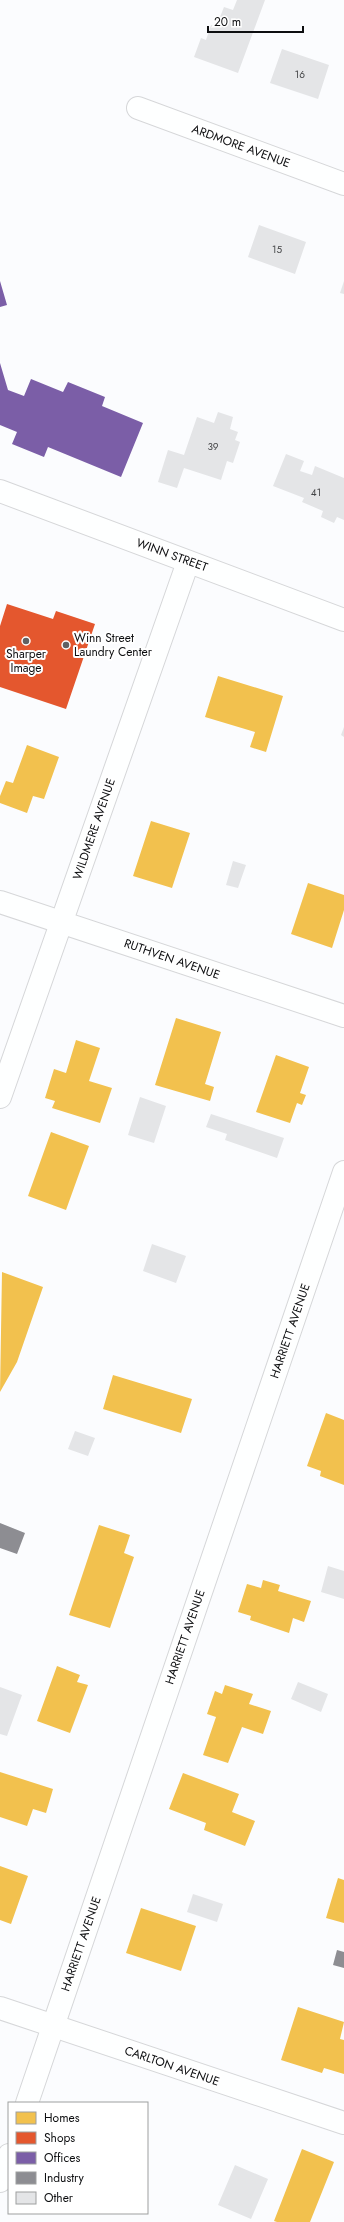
<svg xmlns="http://www.w3.org/2000/svg" width="344" height="2222" font-family="Jost,sans-serif">
<rect width="100%" height="100%" fill="#fbfcfe"/>
<!-- homes -->
<path fill="#f2c14e" d="M218,676L283,696L266,752L250,747L255,732L205,717Z
M27,745L59,757L44,799L33,796L27,813L0,803V796L6,781L13,783Z
M151,821L190,833L172,888L133,876Z
M308,883L344,895V910L332,948L291,934Z
M176,1018L221,1032L205,1084L214,1087L210,1101L155,1085Z
M76,1040L100,1048L89,1081L112,1088L100,1123L52,1108L55,1101L45,1098L54,1069L66,1073Z
M276,1055L309,1067L300,1093L306,1095L302,1105L297,1103L290,1123L256,1112Z
M51,1132L89,1146L66,1210L28,1196Z
M2,1272L43,1287L17,1362L0,1392Z
M113,1375L192,1399L181,1433L103,1409Z
M326,1413L344,1420V1485L320,1476L321,1471L307,1466Z
M99,1525L130,1535L124,1553L134,1557L110,1628L69,1615Z
M263,1580L280,1585L278,1591L311,1601L304,1622L293,1618L289,1633L250,1620L251,1616L238,1612L247,1584L261,1588Z
M57,1666L80,1675L77,1682L88,1685L70,1733L37,1721Z
M225,1685L253,1694L249,1704L271,1711L263,1734L242,1727L228,1763L203,1755L216,1717L207,1714L215,1691L222,1694Z
M0,1772L53,1789L46,1813L33,1809L27,1826L0,1817Z
M183,1773L239,1794L232,1812L255,1821L245,1846L204,1830L206,1823L169,1809Z
M0,1866L28,1876L11,1924L0,1920Z
M338,1878L344,1880V1923L326,1918Z
M141,1908L196,1926L181,1971L126,1953Z
M298,2007L344,2022L340,2039L344,2040V2074L324,2068L322,2073L281,2060Z
M302,2149L334,2162L310,2222H277L274,2221Z"/>
<!-- shops -->
<path fill="#e4572e" d="M7,604L53,619L56,611L95,624L66,709L0,687V626Z"/>
<!-- offices -->
<path fill="#7b5ea7" d="M0,281L7,305L0,307Z
M0,363L8,390L24,396L31,379L63,392L68,382L105,397L102,406L143,423L121,477L48,447L44,457L12,444L17,432L0,425Z"/>
<!-- industry -->
<path fill="#8d8d92" d="M0,1523L25,1533L17,1554L0,1548Z
M337,1950L344,1952V1968L333,1965Z"/>
<!-- building -->
<path fill="#e4e5e7" d="M237,0H265L238,73L194,57L201,38L206,40L211,25L216,27L224,7L233,10Z
M282,49L329,65L318,99L270,83Z
M259,225L306,242L295,274L248,257Z
M344,281V294L340,293Z
M218,412L233,417L230,429L238,432L235,440L240,442L233,463L227,461L221,480L184,468L177,488L158,482L168,450L184,455L197,417L214,423Z
M286,454L304,461L300,471L312,475L315,466L344,478V520L337,517L334,523L321,517L323,511L302,502L304,498L273,486Z
M344,727V737L341,735Z
M233,861L246,865L238,888L226,885Z
M140,1097L166,1106L154,1143L128,1135Z
M211,1114L284,1138L277,1158L225,1140L227,1134L206,1127Z
M152,1244L186,1256L176,1283L143,1271Z
M75,1431L95,1438L88,1456L68,1449Z
M328,1566L344,1571V1599L321,1592Z
M298,1682L328,1694L321,1712L291,1699Z
M0,1687L22,1695L7,1736L0,1734Z
M193,1894L223,1904L217,1922L187,1912Z
M235,2165L268,2179L251,2219L218,2205Z"/>
<g fill="none" stroke-linecap="round" stroke-linejoin="round">
<!-- minor casing -->
<g stroke="#d6d7d9" stroke-width="24">
<path id="minor" d="M138,108L344,184
M0,902L344,1016
M0,1097L188,562
M0,2008L344,2123
M27,2103L344,1172
M0,2181L9,2155"/>
</g>
<!-- secondary casing -->
<g stroke="#d6d7d9" stroke-width="24">
<path id="secondary" d="M0,491L344,620"/>
</g>
<!-- minor -->
<use href="#minor" stroke="#feffff" stroke-width="22"/>
<!-- secondary -->
<use href="#secondary" stroke="#feffff" stroke-width="22"/>
</g>
<!-- markers -->
<g fill="#606163" stroke="#fff" stroke-width="1.5">
<circle cx="26" cy="641" r="4"/>
<circle cx="66" cy="645" r="4"/>
</g>
<g text-anchor="middle" dominant-baseline="central" stroke-width="4" stroke-linejoin="round" paint-order="stroke">
<!-- number labels -->
<g font-size="10" fill="#454648">
<text x="300" y="74">16</text>
<text x="277" y="249">15</text>
<text x="213" y="446">39</text>
<text x="316" y="492">41</text>
</g>
<!-- street labels -->
<g font-size="12" fill="#0d0e10" stroke="#fff">
<text transform="translate(241 146) rotate(20)">ARDMORE AVENUE</text>
<text transform="translate(172 555) rotate(20)">WINN STREET</text>
<text transform="translate(94 829) rotate(-71)">WILDMERE AVENUE</text>
<text transform="translate(172 959) rotate(19)">RUTHVEN AVENUE</text>
<text transform="translate(290 1331) rotate(-71)">HARRIETT AVENUE</text>
<text transform="translate(185 1637) rotate(-71)">HARRIETT AVENUE</text>
<text transform="translate(81 1944) rotate(-71)">HARRIETT AVENUE</text>
<text transform="translate(172 2066) rotate(19)">CARLTON AVENUE</text>
</g>
<!-- poi labels -->
<g font-size="12" fill="#0d0e10" stroke="#fff" text-anchor="start">
<text x="74" y="638">Winn Street<tspan x="74" dy="14">Laundry Center</tspan></text>
<text x="26" y="654" text-anchor="middle">Sharper<tspan x="26" dy="14">Image</tspan></text>
</g>
</g>
<!-- legend -->
<rect x="8" y="2102" width="140" height="112" fill="#ffffff" stroke="#9e9f9f"/>
<rect x="16" y="2112" width="20" height="12" fill="#f2c14e" stroke="#9e9f9f"/>
<text x="44" y="2122" font-size="12" fill="#0d0e10">Homes</text>
<rect x="16" y="2132" width="20" height="12" fill="#e4572e" stroke="#9e9f9f"/>
<text x="44" y="2142" font-size="12" fill="#0d0e10">Shops</text>
<rect x="16" y="2152" width="20" height="12" fill="#7b5ea7" stroke="#9e9f9f"/>
<text x="44" y="2162" font-size="12" fill="#0d0e10">Offices</text>
<rect x="16" y="2172" width="20" height="12" fill="#8d8d92" stroke="#9e9f9f"/>
<text x="44" y="2182" font-size="12" fill="#0d0e10">Industry</text>
<rect x="16" y="2192" width="20" height="12" fill="#e4e5e7" stroke="#9e9f9f"/>
<text x="44" y="2202" font-size="12" fill="#0d0e10">Other</text>
<!-- scale -->
<path d="M208 26v6h95v-6" fill="none" stroke="#0d0e10" stroke-width="2"/>
<text x="214" y="26" font-size="12" fill="#0d0e10" stroke="#ffffff" stroke-width="3" paint-order="stroke">20 m</text>
</svg>
